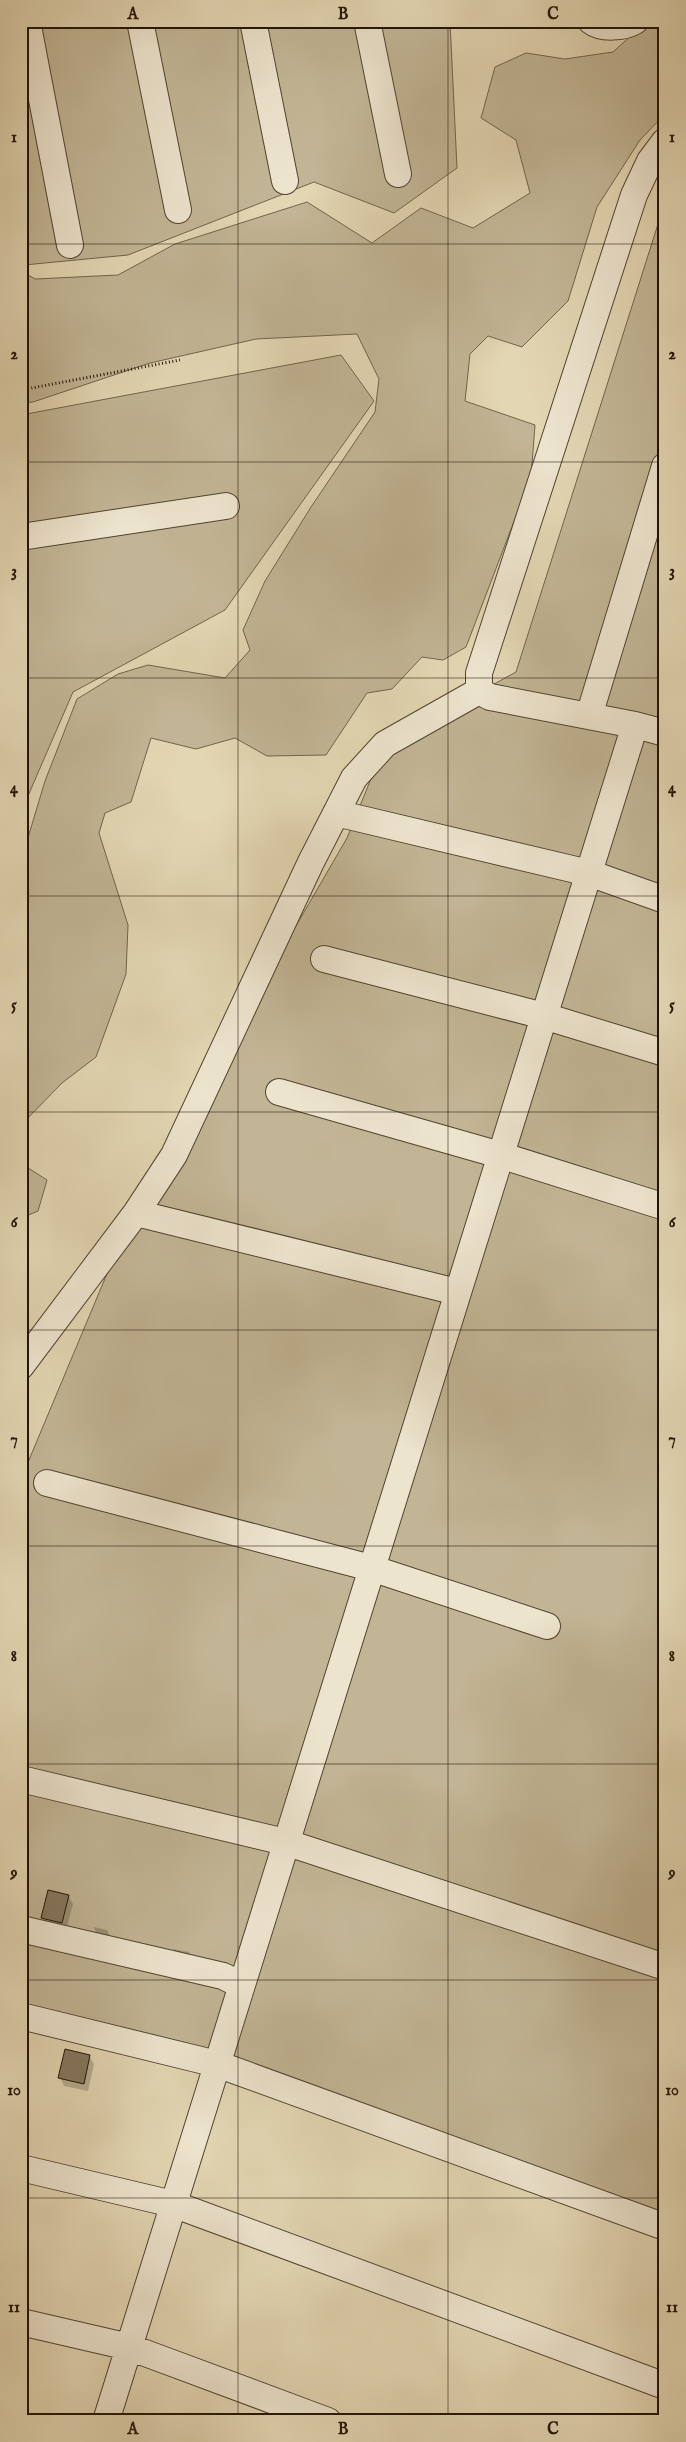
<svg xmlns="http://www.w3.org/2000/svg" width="686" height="2442" font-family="'IM FELL English',serif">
<rect width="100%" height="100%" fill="#e3d6b3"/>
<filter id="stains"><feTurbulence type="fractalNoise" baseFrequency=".004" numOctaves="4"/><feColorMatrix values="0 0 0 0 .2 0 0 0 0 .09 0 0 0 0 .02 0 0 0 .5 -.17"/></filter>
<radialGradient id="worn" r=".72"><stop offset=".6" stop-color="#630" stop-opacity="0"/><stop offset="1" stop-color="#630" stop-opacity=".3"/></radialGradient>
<!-- green -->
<path fill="#c2b595" stroke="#71644c" d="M21,21H450L457,168L394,213L314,182L128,255L24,265L21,264Z
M647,21H665V114L640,140L597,207L568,301L522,347L488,336L470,354L465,401L535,425L531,477L466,647L443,660L422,657L392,689L367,693L326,755L267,756L235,738L196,749L151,738L131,802L105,813L99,833L128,925L126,974L96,1057L62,1083L21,1125V861L45,781L77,699L118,674L148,665L225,678L250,650L243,630L265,581L311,507L375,412L379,379L357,334L256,339L150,363L33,402L21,403V271L35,279L118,275L175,244L307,202L372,243L421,208L473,228L530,193L516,140L481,118L495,67L526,53L565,59L613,52Z
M665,202V2232L84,2031L21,2016V1479L140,1195L347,838L385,744L516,672Z
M341,355L374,401L225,610L73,692L21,812V415Z
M21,1151L22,1164L47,1180L38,1211L21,1218Z"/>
<!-- shadow -->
<path fill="#0003" d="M68,1896L73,1904L66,1931L47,1926L42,1918Z
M94,1927L107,1930L111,1938H98Z
M173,1949L189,1952L193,1960L177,1956Z
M89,2056L94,2064L88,2091L64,2086L60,2077Z"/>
<!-- building -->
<path fill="#85785f" stroke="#201304" d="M48,1890L69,1895L62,1923L41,1918Z
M65,2049L90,2055L84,2084L58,2078Z"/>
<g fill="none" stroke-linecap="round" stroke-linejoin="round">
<!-- minor casing -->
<g stroke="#514430" stroke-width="28">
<path id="minor" d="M27,21L70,245
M140,21L178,210
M253,21L285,181
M367,21L398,174
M591,21C601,29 624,28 635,21
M21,537L226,506
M589,716L665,466
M635,725L665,733
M336,813L589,873L665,900
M324,959L544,1016L665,1053
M279,1092L500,1155L665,1207
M136,1213L457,1292
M21,1366L136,1213L174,1155L311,862L354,778L385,744L479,691
M47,1483L371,1568L547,1626
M21,1779L285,1842L665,1967
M21,1929L223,1976L241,1985
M21,2016L217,2064L665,2227
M21,2168L173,2204L665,2386
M21,2322L129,2347L328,2421
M106,2421L635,725L490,697L479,691V673L634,195L650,161L665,141"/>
</g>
<!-- path -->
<path stroke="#201304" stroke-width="3" stroke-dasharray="1 2.5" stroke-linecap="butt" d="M21,390L180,360"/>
<!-- minor -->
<use href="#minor" stroke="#ede4ce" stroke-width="26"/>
</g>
<!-- grid -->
<path fill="none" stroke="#201304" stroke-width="1" stroke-opacity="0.55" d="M238,21V2421M448,21V2421M21,244H665M21,462H665M21,678H665M21,896H665M21,1112H665M21,1330H665M21,1546H665M21,1764H665M21,1980H665M21,2198H665"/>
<!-- margin -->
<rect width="686" height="2442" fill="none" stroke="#e3d6b3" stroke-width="55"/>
<rect x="28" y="28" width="630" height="2386" fill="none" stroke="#201304" stroke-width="2"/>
<g font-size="16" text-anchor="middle" font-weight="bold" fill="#201304">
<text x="133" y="19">A</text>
<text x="343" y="19">B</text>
<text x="553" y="19">C</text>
<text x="14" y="142">1</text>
<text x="672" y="142">1</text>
<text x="14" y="359">2</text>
<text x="672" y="359">2</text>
<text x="14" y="576">3</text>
<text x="672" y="576">3</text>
<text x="14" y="793">4</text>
<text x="672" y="793">4</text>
<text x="14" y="1010">5</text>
<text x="672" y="1010">5</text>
<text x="14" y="1227">6</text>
<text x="672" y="1227">6</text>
<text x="14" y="1444">7</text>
<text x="672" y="1444">7</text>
<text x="14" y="1661">8</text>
<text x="672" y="1661">8</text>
<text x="14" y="1878">9</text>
<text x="672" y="1878">9</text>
<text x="14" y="2095">10</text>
<text x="672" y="2095">10</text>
<text x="14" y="2312">11</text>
<text x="672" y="2312">11</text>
<text x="133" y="2434">A</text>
<text x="343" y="2434">B</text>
<text x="553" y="2434">C</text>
</g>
<rect width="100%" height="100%" filter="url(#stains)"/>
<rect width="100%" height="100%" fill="url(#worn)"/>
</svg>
